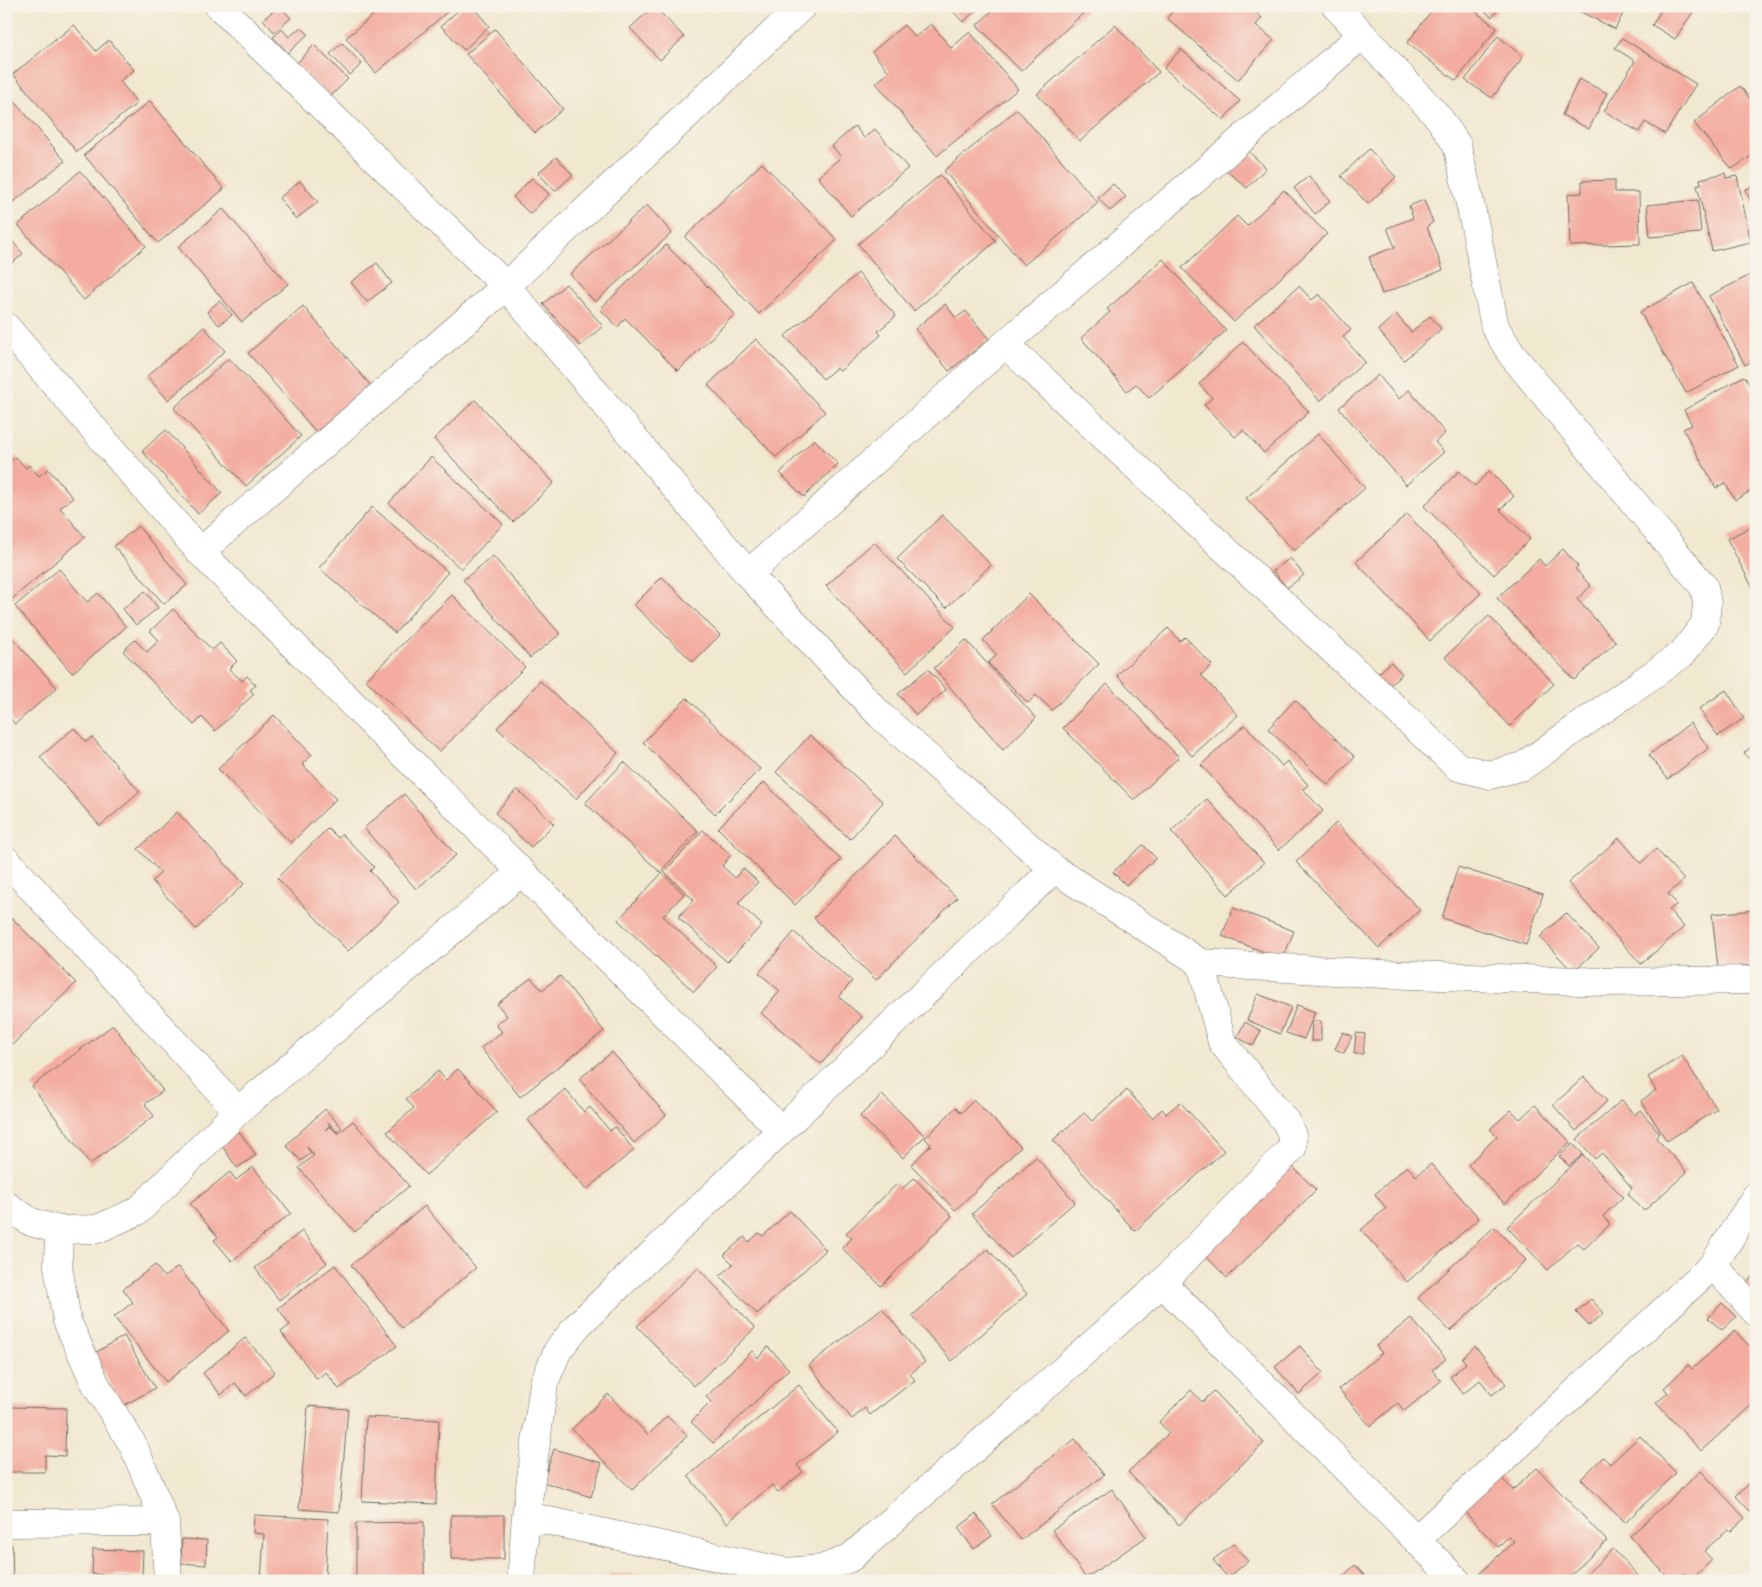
<svg xmlns="http://www.w3.org/2000/svg" width="1762" height="1587" font-family="Vollkorn,serif">
<rect width="100%" height="100%" fill="#f7f3e8"/>
<filter id="ink" filterUnits="userSpaceOnUse"><feTurbulence type="fractalNoise" baseFrequency=".02" numOctaves="2"/><feDisplacementMap in="SourceGraphic" scale="10" xChannelSelector="R" yChannelSelector="G"/><feConvolveMatrix kernelMatrix="1 2 1 2 8 2 1 2 1" color-interpolation-filters="sRGB"/></filter>
<filter id="wash" filterUnits="userSpaceOnUse"><feTurbulence type="fractalNoise" baseFrequency=".0096" numOctaves="4" result="noise"/><feDisplacementMap in="SourceGraphic" scale="20" xChannelSelector="R" yChannelSelector="G"/><feGaussianBlur stdDeviation="1.12" result="paint"/><feColorMatrix in="noise" values="0 0 0 0 0 0 0 0 0 0 0 0 0 0 0 0 0 1.4 0 .05"/><feComposite in="paint" operator="in"/></filter>
<g filter="url(#wash)">
<rect width="100%" height="100%" fill="#f1e8d0"/>
<g id="blocks">
<!-- building -->
<path fill="#f3ac9f" d="M280,6L291,18L274,32L263,19Z
M384,6H454L376,73L346,38Z
M463,6H472L489,26L464,50L441,26Z
M654,6L684,37L660,60L630,28Z
M948,6H981L963,22Z
M997,6H1091L1021,71L977,25Z
M1177,6H1248L1262,18L1256,25L1274,40L1238,80L1167,18Z
M1435,6H1468L1497,28L1456,81L1407,43Z
M1478,6H1501L1492,17Z
M1569,6H1627L1615,29Z
M1664,6H1697L1675,39L1652,25Z
M931,24L951,48L970,32L1018,89L937,156L876,83L889,72L872,52L904,25L915,37Z
M74,25L96,51L109,40L134,70L120,81L137,103L77,152L13,74Z
M1115,25L1159,72L1080,141L1037,94Z
M301,27L308,34L288,53L273,37L282,29L289,37Z
M495,29L563,109L535,133L466,54Z
M1498,36L1523,57L1492,98L1465,80Z
M1622,38L1696,84L1665,134L1645,122L1639,132L1604,111L1635,61L1615,48Z
M342,43L362,64L350,75L330,54Z
M314,45L348,79L330,97L296,64Z
M1181,49L1240,101L1223,120L1164,68Z
M1579,79L1607,93L1589,129L1562,115Z
M1740,86L1756,106V153L1732,169L1694,123Z
M6,91L65,161L6,208Z
M150,101L224,189L158,243L84,155Z
M1017,109L1098,203L1024,265L944,171Z
M855,126L864,138L875,129L908,168L851,216L818,177L841,157L832,146Z
M1244,147L1266,168L1247,188L1224,168Z
M1369,149L1396,177L1368,204L1341,176Z
M556,157L573,175L555,191L538,173Z
M762,163L837,240L759,314L685,237Z
M80,171L146,246L84,300L18,225Z
M1725,173L1726,178L1737,176L1751,242L1712,251L1697,185L1701,184L1700,179Z
M940,175L996,241L914,311L858,244Z
M1309,176L1330,201L1315,214L1294,188Z
M532,178L549,194L530,214L513,197Z
M1615,180V192H1639L1640,244L1570,246L1568,194L1582,193V181Z
M300,181L318,202L296,219L279,198Z
M1113,184L1126,197L1110,211L1098,198Z
M1756,184V209L1745,190Z
M1284,190L1327,234L1234,322L1182,268L1237,216L1247,226Z
M1424,200L1433,222L1427,227L1443,270L1382,294L1369,257L1395,247L1387,228L1413,218L1409,206Z
M1698,200L1701,233L1650,237L1647,205Z
M647,205L672,233L595,302L570,274Z
M223,209L288,284L242,322L178,247Z
M8,236L23,254L6,268V237Z
M666,245L735,314L678,371L625,318L618,327L600,309Z
M1163,259L1226,331L1149,398L1136,384L1127,391L1081,338L1110,312L1107,309Z
M377,263L392,283L367,302L351,282Z
M1756,272V359L1745,365L1709,296Z
M858,273L896,316L878,331L881,335L840,371L836,368L823,379L785,336Z
M1693,283L1739,365L1686,393L1640,312Z
M566,284L603,326L580,346L543,304Z
M1299,286L1312,300L1319,294L1351,330L1343,337L1365,362L1320,401L1254,325Z
M219,301L232,315L219,325L207,312Z
M945,304L956,318L966,311L989,339L949,371L915,329Z
M303,306L371,386L316,432L248,353Z
M1396,314L1411,332L1430,316L1441,329L1404,360L1378,330Z
M204,327L225,351L168,400L147,376Z
M756,339L825,412L776,457L708,385Z
M1243,342L1309,412L1264,453L1243,430L1235,437L1204,405L1212,398L1199,384Z
M229,358L301,436L246,486L174,408Z
M1378,375L1399,399L1409,390L1445,433L1435,442L1444,452L1406,485L1339,408Z
M1744,376L1756,396V488L1735,500L1725,483L1716,488L1683,429L1692,425L1684,410Z
M475,400L554,483L513,522L434,439Z
M166,430L222,493L198,514L142,451Z
M1318,434L1365,488L1294,551L1246,498Z
M814,439L838,464L804,497L780,473Z
M16,457L26,468L29,465L39,476L48,469L73,498L60,508L85,537L6,604V466Z
M431,457L503,524L461,569L389,503Z
M1459,471L1475,486L1489,471L1514,496L1500,510L1530,539L1494,575L1424,506Z
M372,507L448,572L395,633L319,568Z
M1407,514L1481,593L1430,641L1356,562Z
M942,515L991,565L946,608L897,559Z
M1756,524V594L1727,539Z
M138,526L187,585L164,604L114,546Z
M874,542L955,627L907,672L826,586Z
M1563,549L1578,566L1575,569L1591,586L1577,599L1616,642L1574,680L1497,598L1539,559L1545,566Z
M493,556L560,634L530,658L463,580Z
M1290,558L1304,575L1287,588L1273,571Z
M59,569L87,602L98,593L126,627L72,673L15,606Z
M662,577L720,635L693,662L634,605Z
M145,591L158,608L136,625L123,609Z
M1029,594L1099,664L1052,710L1036,695L1028,703L988,663L997,655L983,640Z
M452,595L525,667L439,752L366,680Z
M173,609L212,650L220,643L237,661L229,669L242,681L247,676L256,685L250,690L254,694L215,731L202,717L194,725L123,651L135,640L147,652L159,640L150,631Z
M1489,616L1554,684L1510,726L1445,657Z
M1168,628L1180,641L1185,637L1212,665L1201,675L1238,715L1192,756L1117,675Z
M6,631L57,688L15,724L6,714Z
M966,640L1036,718L1003,750L934,668Z
M1391,662L1402,674L1381,694L1370,681Z
M928,669L946,690L916,715L898,694Z
M540,681L618,753L576,799L497,728Z
M1107,684L1179,757L1134,800L1063,728Z
M1726,690L1744,718L1718,736L1699,709Z
M687,698L760,769L715,814L643,742Z
M1295,700L1355,757L1328,785L1268,729Z
M274,715L312,755L302,764L336,799L291,843L218,769Z
M1690,723L1709,748L1668,779L1649,755Z
M1245,725L1282,766L1287,761L1308,785L1303,789L1323,811L1279,850L1201,765Z
M74,728L86,742L92,737L140,792L100,826L40,757Z
M810,735L883,802L850,839L776,772Z
M1756,743V767L1744,753Z
M624,762L698,831L660,872L585,803Z
M764,782L841,860L795,905L718,828Z
M517,789L554,824L531,847L495,813Z
M404,794L456,855L416,889L364,828Z
M1207,799L1264,863L1228,895L1171,831Z
M177,812L244,884L196,929L152,881L161,873L138,849Z
M1336,823L1420,910L1379,948L1296,862Z
M328,828L338,838L342,834L374,867L370,871L399,902L348,951L277,878Z
M703,830L731,855L722,866L735,878L743,868L758,882L738,903L762,925L727,962L678,917L694,900L664,872Z
M895,836L957,898L876,980L814,918Z
M1619,838L1641,863L1656,849L1684,880L1668,894L1677,904L1669,910L1684,927L1641,964L1568,883Z
M1143,845L1156,858L1126,885L1113,872Z
M1458,867L1543,894L1526,945L1442,918Z
M662,873L684,894L663,916L717,967L694,992L618,920Z
M1233,908L1294,931L1283,959L1222,936Z
M1756,910V965L1718,968L1712,914Z
M1566,913L1599,948L1573,972L1540,937Z
M12,918L76,983L13,1044L6,1038V924Z
M794,932L852,981L839,997L862,1017L821,1064L761,1013L780,991L759,973Z
M560,976L604,1031L520,1097L481,1048L502,1032L496,1025L507,1016L497,1004L531,978L542,990Z
M1258,994L1291,1007L1280,1034L1247,1020Z
M1297,1005L1315,1012L1304,1039L1286,1033Z
M1312,1021H1321V1041H1311Z
M1245,1022L1261,1031L1253,1046L1237,1037Z
M113,1025L163,1091L145,1104L154,1116L90,1164L32,1086Z
M1343,1032L1352,1036L1344,1053L1335,1049Z
M1356,1033L1365,1034L1363,1054H1354Z
M612,1052L666,1115L634,1143L579,1079Z
M1682,1056L1717,1109L1667,1141L1641,1101L1656,1090L1648,1077Z
M458,1069L497,1112L426,1175L387,1132L414,1108L406,1099L438,1071L446,1080Z
M1584,1077L1607,1101L1576,1131L1553,1105Z
M565,1089L584,1112L590,1107L610,1131L615,1127L634,1150L586,1190L528,1120Z
M1127,1090L1152,1118L1162,1109L1166,1114L1180,1102L1224,1151L1135,1231L1053,1140L1084,1113L1092,1121Z
M882,1095L925,1136L903,1158L860,1116Z
M974,1100L1021,1147L955,1210L911,1165L931,1145L925,1138L956,1107L961,1113Z
M1622,1100L1634,1115L1640,1110L1659,1132L1656,1138L1687,1172L1644,1211L1628,1194L1632,1188L1602,1153L1595,1159L1577,1139Z
M1535,1105L1570,1142L1505,1204L1468,1165L1497,1136L1490,1129L1511,1110L1520,1119Z
M325,1109L342,1128L337,1132L328,1122L330,1125L325,1130L330,1126L338,1134L353,1121L409,1186L355,1232L299,1168L314,1155L306,1146L311,1153L301,1161L286,1145Z
M239,1131L256,1155L237,1168L220,1143Z
M1573,1144L1583,1154L1569,1166L1559,1156Z
M1583,1155L1623,1197L1603,1216L1610,1224L1584,1249L1577,1243L1548,1270L1507,1227Z
M1036,1157L1075,1202L1011,1258L972,1214Z
M1431,1164L1479,1218L1407,1282L1361,1230L1386,1208L1375,1194L1407,1166L1416,1176Z
M1292,1166L1316,1190L1227,1278L1203,1253Z
M253,1167L291,1213L232,1261L214,1240L218,1237L190,1204L230,1172L236,1180Z
M914,1178L952,1216L881,1286L842,1248L852,1238L846,1233L897,1184L902,1189Z
M425,1206L476,1268L402,1328L351,1265Z
M790,1211L826,1250L757,1314L720,1276L733,1264L724,1255L744,1237L749,1242L759,1233L763,1236Z
M1494,1227L1526,1260L1450,1331L1418,1298Z
M302,1231L327,1263L279,1300L255,1268Z
M988,1249L1027,1294L952,1361L912,1316Z
M155,1265L164,1277L178,1267L229,1331L166,1382L114,1317L133,1302L123,1289Z
M335,1265L397,1346L339,1389L326,1372L317,1379L281,1332L290,1325L278,1308Z
M698,1268L755,1328L694,1386L637,1326Z
M1756,1273V1302L1741,1288Z
M1591,1299L1604,1313L1589,1326L1576,1312Z
M1722,1303L1736,1317L1722,1330L1708,1318Z
M882,1308L925,1362L910,1374L915,1380L870,1415L865,1408L852,1419L809,1365Z
M1411,1318L1446,1359L1432,1370L1441,1381L1404,1411L1398,1403L1370,1426L1339,1389L1382,1353L1376,1346Z
M1735,1331L1756,1353V1401L1701,1451L1656,1403L1668,1393L1664,1388L1688,1365L1692,1369Z
M124,1336L155,1388L123,1406L93,1354Z
M245,1338L275,1372L246,1396L235,1383L221,1395L203,1373Z
M1300,1346L1323,1373L1299,1394L1275,1367Z
M1475,1346L1506,1384L1492,1395L1480,1380L1463,1394L1450,1377L1466,1363L1462,1358Z
M768,1347L789,1369L713,1443L691,1422L711,1402L706,1397L752,1351L758,1358Z
M799,1385L838,1432L797,1465L803,1472L778,1492L772,1485L727,1523L688,1476Z
M1191,1390L1202,1402L1214,1391L1264,1443L1179,1525L1128,1472L1169,1433L1159,1422Z
M608,1394L648,1435L667,1416L687,1436L632,1490L572,1429Z
M308,1406L348,1409L339,1512L299,1509Z
M6,1407L66,1408L65,1456L45,1455V1472H6Z
M366,1417L439,1420L436,1504L362,1501Z
M1640,1436L1676,1473L1625,1523L1581,1479L1603,1457L1610,1464Z
M1075,1439L1104,1475L1021,1540L992,1504Z
M554,1449L602,1463L591,1497L543,1482Z
M1537,1468L1607,1541L1564,1581H1485L1479,1574L1514,1541L1509,1536L1498,1547L1461,1508L1498,1474L1513,1490Z
M1701,1471L1745,1518L1731,1531L1728,1529L1704,1551L1712,1560L1692,1579L1685,1573L1677,1581H1671L1630,1536Z
M1750,1483L1756,1490V1518L1736,1496Z
M1112,1489L1146,1537L1086,1578L1052,1530Z
M976,1514L992,1536L974,1549L958,1528Z
M254,1515L328,1519L325,1581H261L264,1534L253,1533Z
M451,1515H504V1559H451Z
M424,1522V1581H356V1523Z
M182,1539L207,1540L206,1565L181,1563Z
M1233,1544L1248,1561L1228,1578L1213,1560Z
M6,1545H12L13,1581H6Z
M93,1549L143,1551L142,1576L92,1574Z
M1613,1549L1643,1581H1579Z
M1355,1565L1369,1581H1338Z
M609,1574L648,1575V1581H609Z"/>
</g>
</g>
<g filter="url(#ink)">
<use href="#blocks" fill-opacity="0" stroke="#706d65" stroke-width="1"/>
<g fill="none" stroke-linecap="round" stroke-linejoin="round">
<!-- street casing -->
<g stroke="#706d65" stroke-width="29">
<path id="street" d="M219,6L506,286L748,574L881,716L1054,869L1201,963L1384,974L1606,982L1756,980
M6,327L200,552L781,1130
M1005,344L1458,767L1490,775L1523,766L1682,654L1705,624L1707,603L1704,587L1512,355L1495,327L1475,226L1457,145L1439,118L1336,6
M200,552L506,286L802,6
M748,574L1005,344L1362,35
M6,860L238,1111
M6,1205L31,1222L59,1230L97,1229L138,1211L238,1111L521,872
M59,1230L58,1266L67,1321L96,1385L133,1445L165,1522L168,1581
M1713,1265L1756,1312
M1162,1283L1457,1581
M526,1516L786,1572L822,1569L850,1558L1162,1283L1292,1148V1135L1286,1122L1222,1042L1201,963
M6,1523L165,1522
M1417,1539L1713,1265L1756,1196
M521,1581L526,1516L544,1383L558,1350L578,1325L1054,869"/>
</g>
<!-- street -->
<use href="#street" stroke="#fff" stroke-width="28"/>
</g>
</g>
<!-- margin -->
<rect width="1762" height="1587" fill="none" stroke="#f7f3e8" stroke-width="25"/>
</svg>
